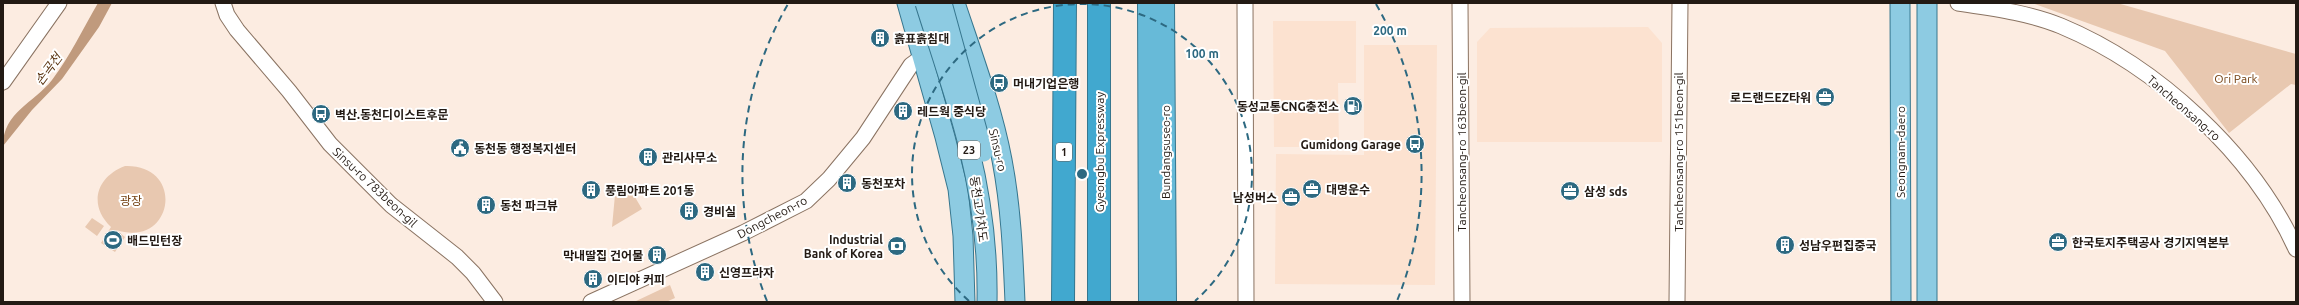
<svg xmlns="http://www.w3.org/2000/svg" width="2299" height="305" font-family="Ubuntu,'Noto Sans KR',sans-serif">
<rect width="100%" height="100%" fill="#fcece1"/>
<!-- built -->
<path fill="#fce2d0" d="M1273,21H1356V83H1338L1339,147H1274Z
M1648,27L1662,43V142H1477V42L1490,28Z
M1364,45H1437L1435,285L1275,284L1276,154L1364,155Z"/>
<!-- green -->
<path fill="#e8c8b0" d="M2032,3H2117L2296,54V85L2291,84L2229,133L2165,51Z
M125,166C186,164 174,249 116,230L125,237L115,252L101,243L111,227C88,205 96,177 125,166Z
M629,187L642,209L612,227L615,195Z
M92,218L104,226L97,236L85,227Z
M670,285L675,298L666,302H634Z"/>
<!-- water -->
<path fill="#c09a7d" d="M98,3H112L99,27L62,79L32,110L3,146C3,112 34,103 52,80C69,58 84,27 98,3Z"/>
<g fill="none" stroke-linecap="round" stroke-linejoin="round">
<!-- tertiary casing -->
<g stroke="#8a7362" stroke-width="17">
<path id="tertiary" d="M223,3L227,15L237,30L289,91L330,144L391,205L457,257L473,273L495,302
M1245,3L1246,302
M1460,3L1462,302
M1958,3C1991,8 2030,13 2061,26C2157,66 2253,154 2296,249
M3,82L59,3
M591,302L743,233L806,201L829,179L863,138L911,65L922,57H953
M1677,302L1680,3"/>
</g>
<!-- primary casing -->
<g stroke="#36768e" stroke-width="21">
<path id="primary" d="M907,3L945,137L958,189L963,236L965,302
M955,3C972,54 992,107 1002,160C1011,207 1013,254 1015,302
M1900,3L1901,302
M1927,3V302"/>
</g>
<!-- trunk casing -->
<g stroke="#36768e" stroke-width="22">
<path id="trunk" d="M1148,3L1149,302
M1164,3L1166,302"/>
</g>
<!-- motorway casing -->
<g stroke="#36768e" stroke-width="24">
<path id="motorway" d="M1099,3V302
M1063,302L1065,3"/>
</g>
<!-- tertiary -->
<use href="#tertiary" stroke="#fff" stroke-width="15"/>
<!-- primary -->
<use href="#primary" stroke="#8dcbe2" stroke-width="19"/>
<!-- trunk -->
<use href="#trunk" stroke="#67bad8" stroke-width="20"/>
<!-- motorway -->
<use href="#motorway" stroke="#41a8cf" stroke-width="22"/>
<!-- primary-bridge casing -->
<g stroke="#36768e" stroke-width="21" stroke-linecap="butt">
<path id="primary-bridge" d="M925,3C940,51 957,99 969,148C981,197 988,252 987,302
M942,3L983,152"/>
</g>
<!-- primary-bridge -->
<use href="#primary-bridge" stroke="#8dcbe2" stroke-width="19"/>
</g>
<!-- distance rings -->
<g fill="none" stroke="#2d6981" stroke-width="2" stroke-dasharray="7 5">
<path d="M969 301A170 170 0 1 1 1195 301"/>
<path d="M767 301A340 340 0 0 1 788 4M1376 4A340 340 0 0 1 1397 301"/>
</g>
<!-- icons -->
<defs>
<g id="building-disc" transform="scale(1)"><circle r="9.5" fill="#2d6981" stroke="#fff"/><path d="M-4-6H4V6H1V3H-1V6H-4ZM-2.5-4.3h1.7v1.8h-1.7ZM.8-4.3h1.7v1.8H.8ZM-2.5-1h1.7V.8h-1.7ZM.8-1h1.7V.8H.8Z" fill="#fff"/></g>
<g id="bus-disc" transform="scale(1)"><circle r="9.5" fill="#2d6981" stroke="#fff"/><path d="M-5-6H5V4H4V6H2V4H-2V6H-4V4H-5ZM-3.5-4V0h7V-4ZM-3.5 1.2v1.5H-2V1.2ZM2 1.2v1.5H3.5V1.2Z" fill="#fff"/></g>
<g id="office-disc" transform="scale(1)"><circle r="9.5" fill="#2d6981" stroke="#fff"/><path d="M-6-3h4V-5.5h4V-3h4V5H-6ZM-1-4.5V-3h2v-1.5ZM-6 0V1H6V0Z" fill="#fff"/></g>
<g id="fuel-disc" transform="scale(1)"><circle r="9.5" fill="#2d6981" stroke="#fff"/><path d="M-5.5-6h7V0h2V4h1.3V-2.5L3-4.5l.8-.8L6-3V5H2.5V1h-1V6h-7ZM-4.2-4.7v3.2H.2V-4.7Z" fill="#fff"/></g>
<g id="civic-disc" transform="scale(1)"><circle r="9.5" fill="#2d6981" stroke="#fff"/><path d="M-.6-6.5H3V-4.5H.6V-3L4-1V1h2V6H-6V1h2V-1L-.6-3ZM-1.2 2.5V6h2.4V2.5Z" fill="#fff"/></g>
<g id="stadium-disc" transform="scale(1)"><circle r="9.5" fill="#2d6981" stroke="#fff"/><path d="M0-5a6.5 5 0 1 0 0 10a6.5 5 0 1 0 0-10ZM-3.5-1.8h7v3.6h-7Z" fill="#fff"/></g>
<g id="bank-disc" transform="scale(1)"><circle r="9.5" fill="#2d6981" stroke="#fff"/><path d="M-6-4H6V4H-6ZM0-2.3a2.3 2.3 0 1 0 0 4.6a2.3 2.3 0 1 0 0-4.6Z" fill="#fff"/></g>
</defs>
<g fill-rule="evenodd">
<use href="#building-disc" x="880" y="38"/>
<use href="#bus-disc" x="999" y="83"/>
<use href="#office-disc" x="1825" y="97"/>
<use href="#fuel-disc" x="1353" y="106"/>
<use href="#building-disc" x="903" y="111"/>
<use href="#bus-disc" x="321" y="114"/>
<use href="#bus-disc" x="1415" y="144"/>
<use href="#civic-disc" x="460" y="148"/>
<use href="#building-disc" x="648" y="157"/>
<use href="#building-disc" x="847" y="183"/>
<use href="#office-disc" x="1312" y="189"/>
<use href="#building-disc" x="591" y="190"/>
<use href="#office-disc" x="1570" y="191"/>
<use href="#office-disc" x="1291" y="197"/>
<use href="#building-disc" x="486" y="205"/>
<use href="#building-disc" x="689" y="211"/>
<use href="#stadium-disc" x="113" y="240"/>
<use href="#office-disc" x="2058" y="242"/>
<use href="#building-disc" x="1785" y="245"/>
<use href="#bank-disc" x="897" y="246"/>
<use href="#building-disc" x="657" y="255"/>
<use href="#building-disc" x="705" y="272"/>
<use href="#building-disc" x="593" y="279"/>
</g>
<g text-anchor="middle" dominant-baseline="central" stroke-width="4" stroke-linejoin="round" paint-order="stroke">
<!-- shield labels -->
<g fill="#fff" stroke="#655f5a" stroke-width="1">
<rect x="958" y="141" width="22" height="18" rx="3"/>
<rect x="1056" y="143" width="16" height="18" rx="3"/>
</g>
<g font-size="11" font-weight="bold" fill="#231a14">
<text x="969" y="150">23</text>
<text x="1064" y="152">1</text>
</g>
<!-- poi labels -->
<g font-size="12" font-weight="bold" fill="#231a14" stroke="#fff" text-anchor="start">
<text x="894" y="38">흙표흙침대</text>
<text x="1013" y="83">머내기업은행</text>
<text x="1811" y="97" text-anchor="end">로드랜드EZ타워</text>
<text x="1339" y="106" text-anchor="end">동성교통CNG충전소</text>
<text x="917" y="111">레드웍 중식당</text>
<text x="335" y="114">벽산.동천디이스트후문</text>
<text x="1401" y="144" text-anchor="end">Gumidong Garage</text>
<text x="474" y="148">동천동 행정복지센터</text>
<text x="662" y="157">관리사무소</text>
<text x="861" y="183">동천포차</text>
<text x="1326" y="189">대명운수</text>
<text x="605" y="190">풍림아파트 201동</text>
<text x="1584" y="191">삼성 sds</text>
<text x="1277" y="197" text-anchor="end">남성버스</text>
<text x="500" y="205">동천 파크뷰</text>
<text x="703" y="211">경비실</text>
<text x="883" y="239" text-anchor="end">Industrial<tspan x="883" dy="14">Bank of Korea</tspan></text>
<text x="127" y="240">배드민턴장</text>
<text x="2072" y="242">한국토지주택공사 경기지역본부</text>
<text x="1799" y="245">성남우편집중국</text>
<text x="643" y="255" text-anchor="end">막내딸집 건어물</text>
<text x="719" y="272">신영프라자</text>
<text x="607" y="279">이디야 커피</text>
</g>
<!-- park labels -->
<g font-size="12" fill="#744213" stroke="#fff">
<text x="2236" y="78">Ori Park</text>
<text x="131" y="200">광장</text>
</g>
<!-- street labels -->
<g font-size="12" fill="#231a14" stroke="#fff">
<text transform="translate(2184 108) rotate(41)">Tancheonsang-ro</text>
<text transform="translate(998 150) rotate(77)">Sinsu-ro</text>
<text transform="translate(1099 152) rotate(-90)">Gyeongbu Expressway</text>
<text transform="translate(1165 152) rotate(-90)">Bundangsuseo-ro</text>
<text transform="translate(1461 152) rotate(-90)">Tancheonsang-ro 163beon-gil</text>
<text transform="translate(1678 152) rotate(-90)">Tancheonsang-ro 151beon-gil</text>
<text transform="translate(1900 152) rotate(-90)">Seongnam-daero</text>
<text transform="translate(375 187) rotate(43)">Sinsu-ro 783beon-gil</text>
<text transform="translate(979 209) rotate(82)">동천고가차도</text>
<text transform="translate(772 217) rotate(-28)">Dongcheon-ro</text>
</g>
<!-- water labels -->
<g font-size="13" font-style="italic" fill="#58320f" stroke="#fff">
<text transform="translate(48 69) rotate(-53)">손곡천</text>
</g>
</g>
<circle cx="1082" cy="174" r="6" fill="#2d6981" stroke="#fff" stroke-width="2"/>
<g font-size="12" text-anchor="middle" font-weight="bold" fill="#2d6981" stroke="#fff" stroke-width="4" stroke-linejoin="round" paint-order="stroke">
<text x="1390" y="35">200 m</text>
<text x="1202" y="58">100 m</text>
</g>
<!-- border -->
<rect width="2299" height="305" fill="none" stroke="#231a14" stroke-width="8"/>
</svg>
